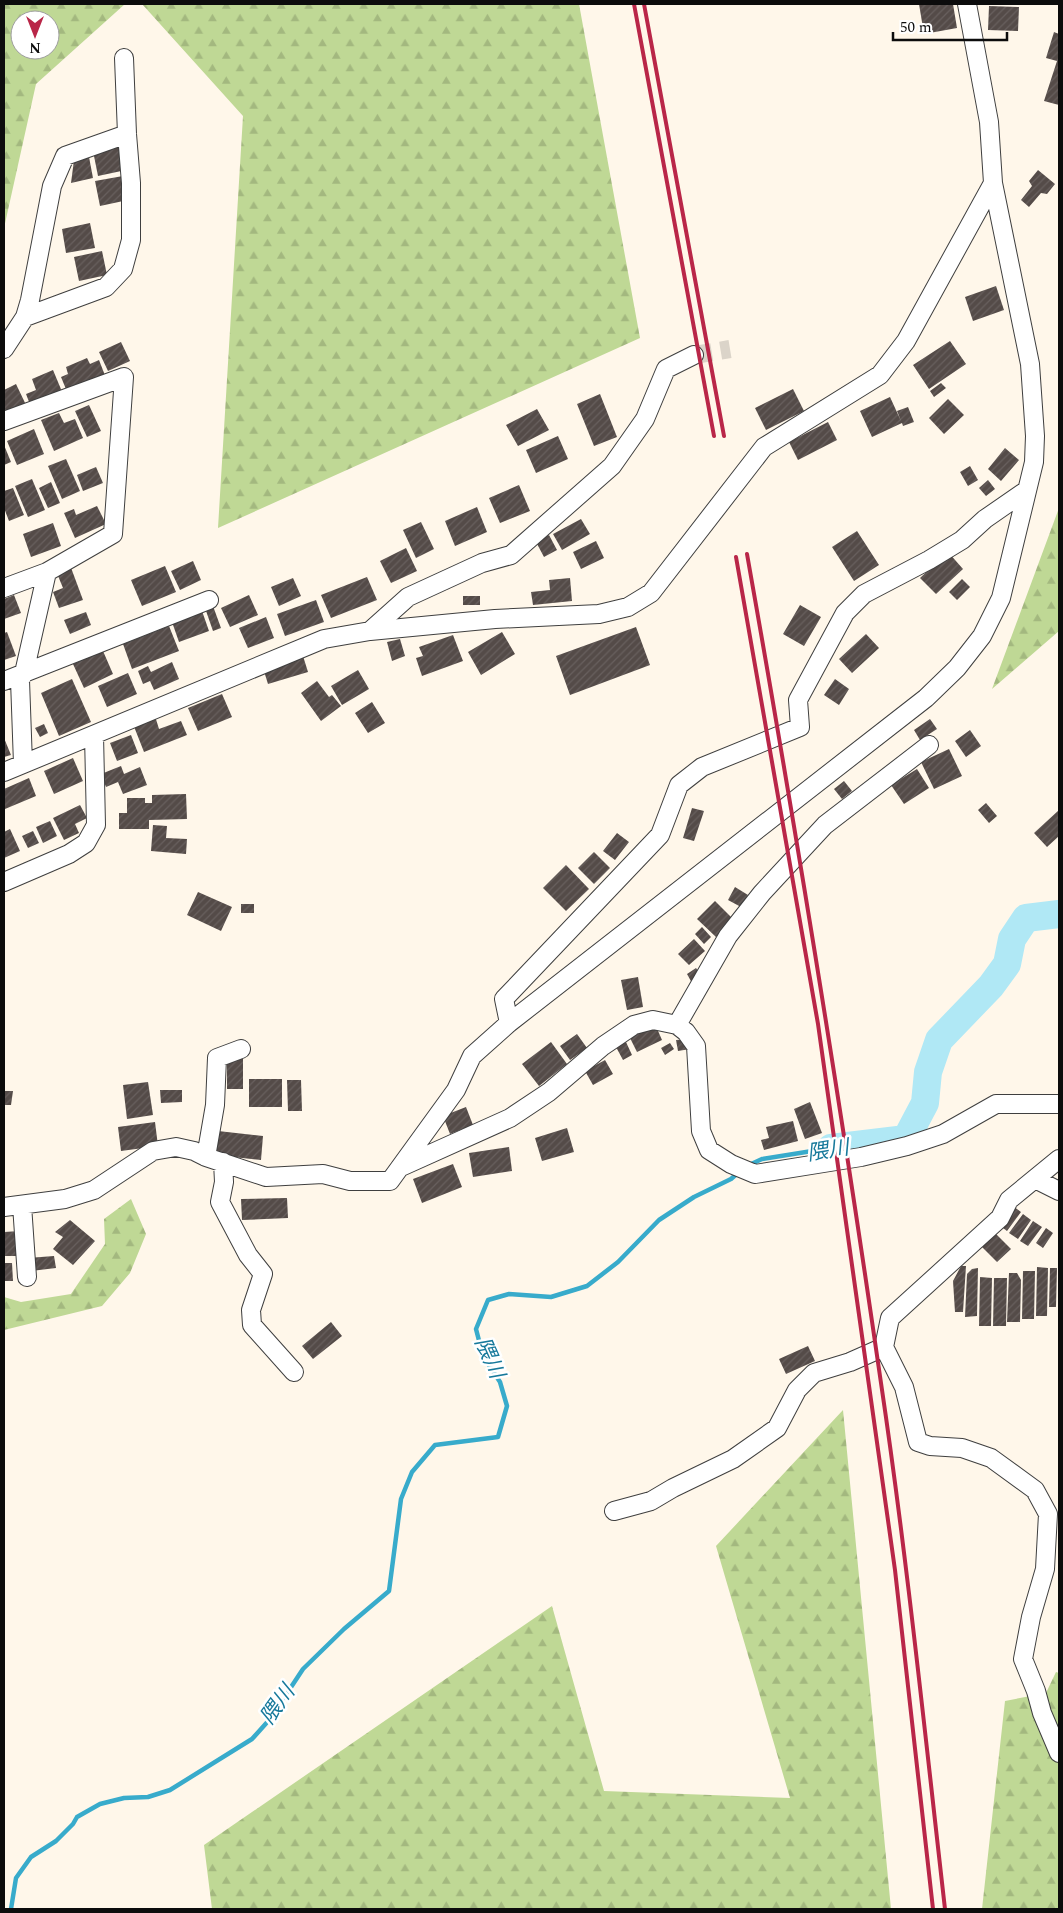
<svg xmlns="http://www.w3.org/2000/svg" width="1063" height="1913" font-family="Spectral,'Noto Sans JP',serif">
<defs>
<pattern id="forest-firs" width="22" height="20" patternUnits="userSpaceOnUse" patternTransform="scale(1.25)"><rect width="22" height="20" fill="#bfd895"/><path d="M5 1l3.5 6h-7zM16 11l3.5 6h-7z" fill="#a3b87f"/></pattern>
<pattern id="building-hatch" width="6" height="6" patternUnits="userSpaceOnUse" patternTransform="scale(1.25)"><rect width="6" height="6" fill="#544b48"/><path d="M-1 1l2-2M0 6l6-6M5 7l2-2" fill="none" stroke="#68605e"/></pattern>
</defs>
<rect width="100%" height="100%" fill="#fff7ea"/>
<!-- forest -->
<path fill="url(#forest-firs)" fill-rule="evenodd" d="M4,4H125L36,84L4,228ZM20,20H50V50H20Z
M142,4H579L640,338L218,528L243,116Z
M1059,508V631L992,689Z
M131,1199L146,1234L130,1273L102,1306L4,1330V1297L21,1302L71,1294L105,1244L104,1219Z
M843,1410L891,1909H212L204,1845L552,1606L604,1791L790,1798L716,1546Z
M1056,1672L1059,1673V1909H982L1005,1701L1046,1693Z"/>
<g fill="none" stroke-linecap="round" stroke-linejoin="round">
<!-- stream -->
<path stroke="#38abcb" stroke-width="4.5" d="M747,1166L762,1159L831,1148
M11,1909L16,1878L31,1857L56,1841L73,1824L77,1817L100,1804L124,1798L148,1797L170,1790L252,1739L270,1719L303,1669L344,1629L389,1591L401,1499L412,1472L435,1445L498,1437L507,1406L500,1382L483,1356L476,1329L488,1300L509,1294L551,1297L587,1286L618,1262L659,1220L694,1197L731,1179L739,1172"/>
<!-- river -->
<path stroke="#b0e8f5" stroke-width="28" d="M831,1148L906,1139L925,1103L928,1072L939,1040L991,986L1007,964L1012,939L1026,918L1059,914"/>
</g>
<!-- building -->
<path fill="url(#building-hatch)" d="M919,4H953L957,28L924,34Z
M989,6L1019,7L1018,31L988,30Z
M1054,32L1059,34V105L1044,101L1057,61L1046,58Z
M121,146L126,170L98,176L93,151Z
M89,157L93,178L71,183L74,160Z
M1038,170L1055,184L1047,194L1041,193L1029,207L1021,200L1032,186L1029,181Z
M123,176L128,200L100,206L95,181Z
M90,223L95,248L66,253L62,229Z
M102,251L107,275L79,281L74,257Z
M996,286L1004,310L973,321L965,297Z
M950,341L966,364L929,389L913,365Z
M121,342L130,361L108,371L99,352Z
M87,358L90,364L99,360L106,378L68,394L61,377L68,374L66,367Z
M53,370L63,394L31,407L26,394L36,390L32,379Z
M941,383L946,388L934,397L930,391Z
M16,384L27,407L8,416L4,407V390Z
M793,389L804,411L766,430L755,408Z
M600,394L617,437L594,446L577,404Z
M890,397L901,421L897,411L908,407L914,422L903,426L902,423L872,437L860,411Z
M948,399L964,415L944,434L929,418Z
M89,405L101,431L87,437L75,411Z
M537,409L549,430L518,446L506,425Z
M59,413L64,423L75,419L83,438L54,451L41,420Z
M828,422L837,440L798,460L789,442Z
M34,429L44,454L17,465L7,441Z
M558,436L568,459L536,473L526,450Z
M4,445L11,462L4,465Z
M1005,448L1019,460L1001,481L988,469Z
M66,459L80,491L62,499L48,466Z
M970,466L978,480L968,486L960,472Z
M96,467L103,483L83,491L77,475Z
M32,479L45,510L28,517L15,486Z
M988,480L995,489L986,496L979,488Z
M51,482L60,503L48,508L39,488Z
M519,485L530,511L500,523L489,498Z
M13,488L24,515L9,521L4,508V491Z
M97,506L106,524L75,538L64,513L74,509L76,515Z
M477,507L487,532L455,546L445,521Z
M581,519L590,534L562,550L553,534Z
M421,522L434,549L416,558L403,530Z
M53,523L61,546L31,557L23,534Z
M857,531L879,565L854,581L832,547Z
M549,535L557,550L544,557L536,542Z
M596,541L604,558L581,569L573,552Z
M406,548L417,571L391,583L380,561Z
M948,552L963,569L936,594L920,578Z
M193,561L201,580L180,590L171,571Z
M70,565L83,600L59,608L53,592L63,588L56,571Z
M165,566L176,592L142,606L131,580Z
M367,577L377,600L331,618L321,595Z
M293,578L301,596L279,606L271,587Z
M570,578L572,601L533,605L531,592L550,590L549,580Z
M962,579L970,587L957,600L949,592Z
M14,595L21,613L4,619V599Z
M249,595L258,615L230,627L221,608Z
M463,596H480V605H463Z
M316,600L324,622L285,636L277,614Z
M800,605L821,617L804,646L783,634Z
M213,606L221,628L213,631L205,608Z
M202,611L209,631L179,642L172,622Z
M86,612L91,625L70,634L64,620Z
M266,617L274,638L248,648L239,628Z
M169,626L179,651L132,669L123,644Z
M636,627L650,665L570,695L556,656Z
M7,632L16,656L4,660V633Z
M502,632L515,654L481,675L468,652Z
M866,634L879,648L852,673L839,659Z
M453,635L463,661L422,676L416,658L423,656L419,647Z
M400,639L405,656L392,661L387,642Z
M103,651L113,674L84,688L73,664Z
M303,656L308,672L268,684L263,668Z
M172,662L179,679L154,690L150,681L143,684L138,671L148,666L151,672Z
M358,670L369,689L342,705L331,686Z
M128,673L137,694L107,707L98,686Z
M72,679L91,722L59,736L41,693Z
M835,679L849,689L839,705L824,695Z
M317,681L329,697L332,695L341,706L321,721L301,693Z
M222,694L232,717L198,731L188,708Z
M372,702L385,723L368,733L355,713Z
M155,716L159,729L181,721L187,735L144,752L133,724Z
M930,719L937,729L920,740L914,730Z
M44,724L48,733L40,737L35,728Z
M970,730L981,746L966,757L955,741Z
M131,735L138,753L117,761L110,743Z
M4,738L11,755L4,757Z
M949,749L962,776L934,789L921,762Z
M73,758L83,781L54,794L44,771Z
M121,766L124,774L140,767L147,785L123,794L118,782L106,787L101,774Z
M917,769L929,788L904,804L891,785Z
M29,778L36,796L5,809L4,789Z
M844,781L852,791L842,799L834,789Z
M186,794L187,819L149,820V829H119V813H127V798H145V803H152V795Z
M986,803L997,816L989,823L978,810Z
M80,805L87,818L75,824L79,833L64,840L53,818Z
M692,808L704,811L694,841L683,838Z
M1059,810V836L1047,847L1034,833Z
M50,821L57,836L43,843L36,827Z
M153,825L167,826L166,838L187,839L186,854L151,851Z
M10,829L20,851L4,858V832Z
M33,831L39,843L28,848L22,836Z
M617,833L629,842L615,860L603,851Z
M594,852L610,868L594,884L578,868Z
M566,865L589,889L566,911L543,888Z
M735,887L748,895L741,907L728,900Z
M198,892L232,907L221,931L187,915Z
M715,901L734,920L716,937L697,919Z
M241,904H254V913H241Z
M702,927L711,937L704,944L695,934Z
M694,939L705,951L689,965L678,954Z
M696,968L702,976L692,983L687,974Z
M638,977L643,1007L627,1010L621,980Z
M655,1024L662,1040L637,1052L629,1036Z
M577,1034L587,1048L570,1060L560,1046Z
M688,1039L690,1049L678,1051L676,1040Z
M551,1042L567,1064L539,1086L522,1064Z
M626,1042L632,1055L623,1060L616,1047Z
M670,1043L674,1049L665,1055L661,1048Z
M227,1059H243V1089H227Z
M605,1060L613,1074L593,1085L585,1071Z
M249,1079H282V1107H249Z
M287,1080H301L302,1111H288Z
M148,1082L153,1115L127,1119L123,1085Z
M160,1090H182V1102L161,1103Z
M4,1091H13L11,1105H4Z
M810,1102L822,1133L805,1139L794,1109Z
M466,1107L473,1125L450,1134L443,1116Z
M793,1121L798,1141L764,1150L761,1140L769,1138L766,1127Z
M155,1122L158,1146L121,1151L118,1127Z
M567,1128L574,1152L542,1161L535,1138Z
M218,1131L263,1136L261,1160L215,1155Z
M509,1147L512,1171L473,1177L469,1153Z
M453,1164L462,1187L422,1203L413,1179Z
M287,1198L288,1218L242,1220L241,1199Z
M1013,1206L1021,1212L1007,1231L999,1225Z
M1023,1214L1031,1220L1018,1239L1009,1233Z
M70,1220L95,1241L73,1265L53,1249L63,1237L55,1232Z
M1033,1221L1042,1227L1028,1246L1020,1241Z
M1046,1228L1053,1233L1043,1248L1036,1243Z
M20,1231L22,1256H4V1232Z
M993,1231L1011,1249L997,1262L980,1245Z
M54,1256L56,1268L31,1271L28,1258Z
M4,1263H12L13,1281H4Z
M961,1266H966L963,1312H955L953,1281Z
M1037,1267L1048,1268L1047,1316H1036Z
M978,1268L977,1316L965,1317L967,1274L972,1269Z
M1050,1268H1057L1056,1307H1049Z
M1023,1271H1035L1034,1319H1022Z
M1009,1273H1017L1021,1280L1020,1322H1007Z
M980,1277L992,1278L991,1326H979Z
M994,1278H1007L1006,1326H993Z
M331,1322L342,1336L313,1359L302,1346Z
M808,1346L815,1361L786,1374L779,1359Z"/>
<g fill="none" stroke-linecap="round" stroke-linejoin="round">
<!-- street-tunnel -->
<path stroke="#dbd4c9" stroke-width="18" stroke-dasharray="18 9" stroke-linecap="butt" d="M694,355L730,349"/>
<!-- street casing -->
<g stroke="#3f3f3f" stroke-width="20">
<path id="street" d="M25,317L106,287L123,269L131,240V183L127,134L124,58
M4,349L25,317L30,300L52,186L65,156L127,134
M4,421L124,377L113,534L47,572L4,588
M370,631L408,597L482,563L511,555L612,466L645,419L666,369L694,355
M4,681L209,600
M23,764L20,680L24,673L47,572
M4,772L324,639L370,631L495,619L599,614L628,607L651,593L764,447L880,375L906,341L993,183
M4,882L69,854L86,843L96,825L94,735
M509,1023L504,999L660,835L679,785L702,767L800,727L798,700L845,613L864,594L929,560L962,540L985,519L1027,490
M677,1025L728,936L762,893L825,825L929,745
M206,1157L215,1105L217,1058L241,1049
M1059,1159L1009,1200L1000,1218L890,1318L884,1347L904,1387L918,1442L930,1446L962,1448L991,1458L1035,1490L1048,1514L1045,1569L1031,1617L1023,1659L1036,1691L1042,1713L1059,1753
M223,1162L224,1182L220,1202L248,1255L263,1274L251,1310L252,1325L294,1372
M401,1167L510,1118L549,1092L603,1046L634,1025L653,1020L677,1025L686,1032L696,1046L701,1131L709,1150L731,1164L755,1174L861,1157L907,1146L943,1134L996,1104H1059
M1035,1179L1059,1191
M22,1205L27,1277
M4,1207L65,1199L94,1190L153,1151L176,1147L194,1151L206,1157L266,1177L323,1174L350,1181H390L456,1090L472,1056L509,1023L926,698L957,668L982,636L1001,598L1034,462L1035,436L1030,364L993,183L989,122L967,4
M614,1511L651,1501L673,1488L733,1459L777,1428L797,1390L814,1373L850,1362L884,1347"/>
</g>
<!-- street -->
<use href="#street" stroke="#fff" stroke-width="18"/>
<!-- rail -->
<path stroke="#b92648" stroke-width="4" d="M634,4L714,436
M644,4L724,436
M747,554C796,830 841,1106 881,1383C907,1558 925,1734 945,1909
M736,557L818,1024L895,1570L933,1909"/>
</g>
<g text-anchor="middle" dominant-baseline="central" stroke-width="5" stroke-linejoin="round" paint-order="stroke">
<!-- water labels -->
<g font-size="21" font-style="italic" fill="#17799b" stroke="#fff">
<text transform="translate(828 1151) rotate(-9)">隈川</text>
<text transform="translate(489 1358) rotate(66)">隈川</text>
<text transform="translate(278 1705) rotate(-54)">隈川</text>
</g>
</g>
<!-- border -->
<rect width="1063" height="1913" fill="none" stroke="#0c0c0c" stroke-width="10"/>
<!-- north arrow -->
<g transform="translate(35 35) rotate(180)"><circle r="24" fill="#ffffff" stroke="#9e9e9e"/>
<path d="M0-4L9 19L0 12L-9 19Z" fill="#b92648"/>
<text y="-8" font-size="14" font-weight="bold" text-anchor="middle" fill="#0c0c0c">N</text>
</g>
<!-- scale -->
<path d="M893 32v8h114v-8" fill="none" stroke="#0c0c0c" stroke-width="2.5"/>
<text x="900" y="32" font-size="15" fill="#0c0c0c" stroke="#ffffff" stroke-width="4" paint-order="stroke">50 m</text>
</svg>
